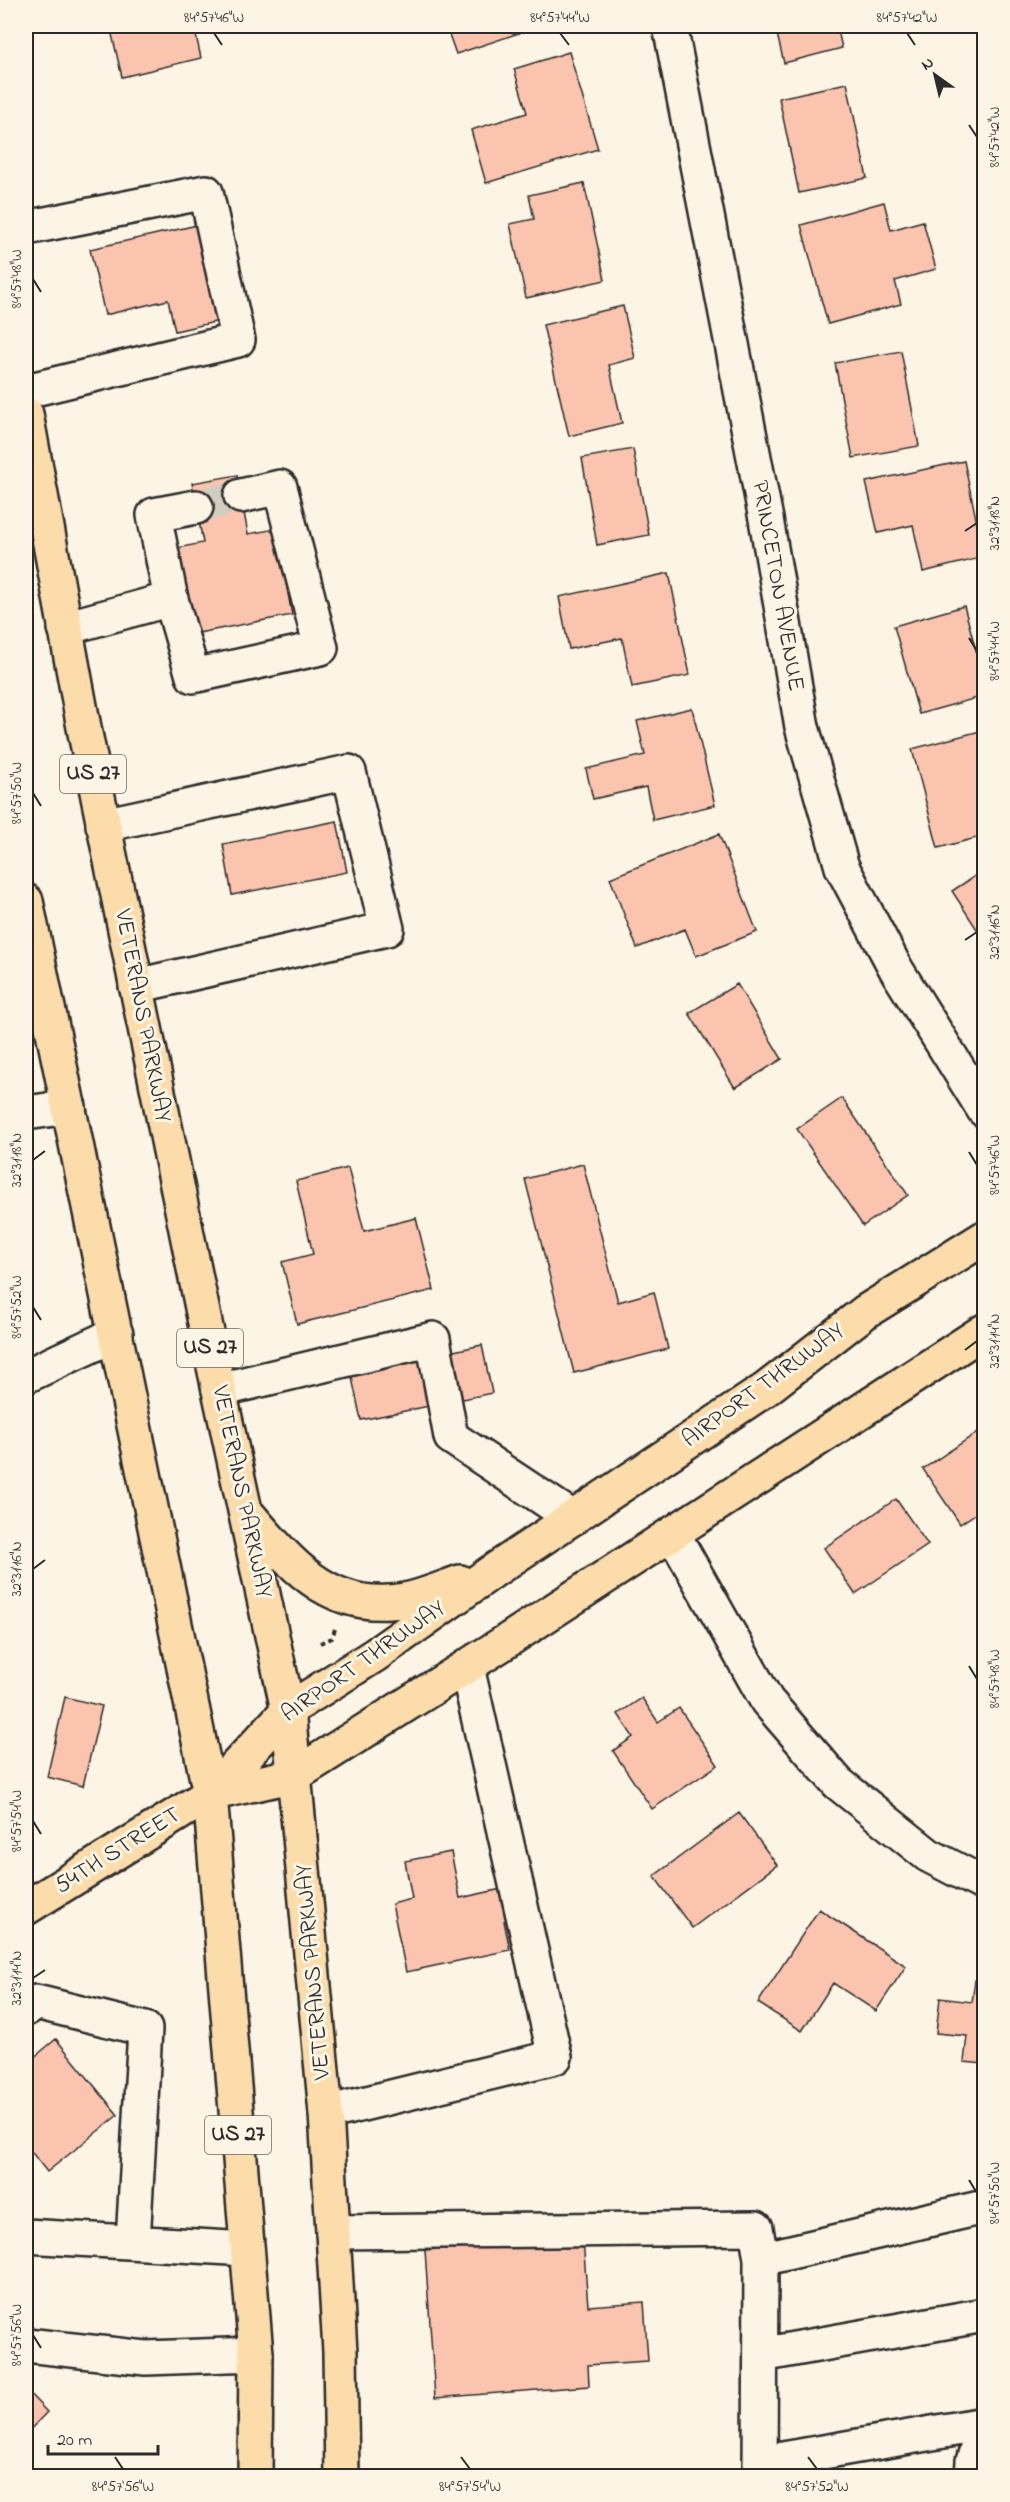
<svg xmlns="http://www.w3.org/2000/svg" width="1010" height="2502" font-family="'Indie Flower',sans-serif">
<rect width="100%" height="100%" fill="#fcf5e5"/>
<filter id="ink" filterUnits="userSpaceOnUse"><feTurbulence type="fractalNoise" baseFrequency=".0167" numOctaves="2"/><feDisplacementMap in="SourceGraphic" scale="12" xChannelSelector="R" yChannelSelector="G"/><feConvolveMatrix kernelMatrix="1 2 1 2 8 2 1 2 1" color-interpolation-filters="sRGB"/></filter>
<g filter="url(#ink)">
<!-- building -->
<path fill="#fbc4af" stroke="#2b2b2b" stroke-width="1.5" d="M110,26H194L201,58L122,77Z
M446,26H540L456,54Z
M775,26H837L842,48L784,63Z
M569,52L598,149L486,183L471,130L527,113L514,69Z
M847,83L867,178L799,193L779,98Z
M584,183L605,280L526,298L510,224L534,219L529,195Z
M884,202L891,230L923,221L936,269L895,281L901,304L828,324L801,225Z
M202,224L224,320L175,331L168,300L105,315L90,249Z
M623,306L635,358L609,365L622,423L569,436L543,325Z
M901,351L919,446L853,458L835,363Z
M633,449L649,535L597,545L582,458Z
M964,461L984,557L923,572L913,525L878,533L866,482Z
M237,475L248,534L276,529L292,615L193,634L177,548L203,543L192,483Z
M669,573L690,675L632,687L622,638L569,649L559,597Z
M964,606L984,680V696L919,714L894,626Z
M692,708L715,805L653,820L646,787L593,799L586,769L645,755L637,721Z
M984,730V788L981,789L984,801V836L938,848L912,749Z
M337,821L347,872L232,895L223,844Z
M719,834L757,932L696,956L685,929L637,948L610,878Z
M984,870V940L952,891Z
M737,984L782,1059L735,1088L689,1013Z
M842,1098L908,1195L863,1226L797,1129Z
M583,1164L618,1302L654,1292L668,1349L574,1373L525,1179Z
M348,1168L364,1231L416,1218L434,1290L297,1324L282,1262L313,1254L296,1181Z
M482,1345L492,1393L361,1420L351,1373Z
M984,1428V1508L960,1524L923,1469Z
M896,1499L928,1545L855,1594L824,1548Z
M65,1697L102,1706L83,1786L47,1777Z
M642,1698L658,1722L679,1708L718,1765L652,1809L613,1751L633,1737L618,1714Z
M739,1813L777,1865L692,1928L654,1876Z
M451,1852L460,1898L511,1887L518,1918L504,1921L510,1950L406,1972L392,1904L412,1899L405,1861Z
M819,1909L906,1966L876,2011L833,1983L802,2031L758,2003Z
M975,1980L984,1981V2064L964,2062L967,2036L936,2033L940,1998L972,2002Z
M56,2039L118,2115L47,2172L26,2145V2055L28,2053L32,2059Z
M583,2239L588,2306L644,2302L648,2361L588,2365L589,2386L435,2398L425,2250Z
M26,2390L47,2412L26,2434Z"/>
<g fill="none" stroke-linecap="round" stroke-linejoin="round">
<!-- minor-tunnel -->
<path stroke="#d2cdc0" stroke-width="33" stroke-dasharray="33 16" stroke-linecap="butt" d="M196,507L241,496"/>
<!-- minor casing -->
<g stroke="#2b2b2b" stroke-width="38">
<path id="minor" d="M670,26L766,519L802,727L842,867L896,969L984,1110
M26,228L206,192L238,340L26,391
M171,599L193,676L321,648L280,487L241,496
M65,628L171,599L154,515L196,507
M103,825L349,772L387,929L136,986
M26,1113L69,1107
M26,1376L116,1334
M219,1390L433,1339L451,1437L573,1518
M673,1534L767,1701L838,1783L928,1855L984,1884
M26,2009L36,2002L145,2029L133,2242
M326,2113L555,2057L467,1667
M333,2232L756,2228L761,2259
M26,2236L247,2249
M26,2345L146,2358L256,2354
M761,2355L984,2315
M760,2463L984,2424
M760,2476L761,2259L984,2207
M972,2476L973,2461L984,2427"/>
</g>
<!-- major casing -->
<g stroke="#2b2b2b" stroke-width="38">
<path id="major" d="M26,414L85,733L213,1362L288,1710L326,2113L340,2352L342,2476
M26,901L210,1794L256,2354L255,2476
M246,1512C285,1557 323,1607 389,1602C413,1601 437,1590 460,1582
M210,1794L295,1775L499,1646L984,1331
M26,1908L210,1794L288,1710L375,1655L493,1571L766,1389L865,1312L984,1238"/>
</g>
<!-- path -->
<path stroke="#2b2b2b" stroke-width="4" stroke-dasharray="4.5 4.5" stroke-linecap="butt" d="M320,1643L332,1638L335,1629"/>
<!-- minor -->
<use href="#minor" stroke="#fcf5e5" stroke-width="33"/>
<!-- major -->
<use href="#major" stroke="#fddcac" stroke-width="33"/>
</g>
</g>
<!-- ticks -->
<path fill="none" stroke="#2b2b2b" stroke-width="2" d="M214,33L222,45M560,33L569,45M907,33L915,45M969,125L977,137M33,279L41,292M965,531L977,523M969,638L977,651M33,793L41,806M965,940L977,932M969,1152L977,1165M33,1160L45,1151M33,1307L41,1320M965,1350L977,1341M33,1569L45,1560M969,1666L977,1679M33,1821L41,1834M33,1978L45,1970M969,2180L977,2193M33,2335L41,2348M115,2457L123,2469M461,2457L470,2469M808,2457L817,2469"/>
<g text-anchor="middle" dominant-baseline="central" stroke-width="6" stroke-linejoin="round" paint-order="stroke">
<!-- shield labels -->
<g fill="#fcf5e5" stroke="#6a6863" stroke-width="1.5">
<rect x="60" y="755" width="66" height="38" rx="4.5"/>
<rect x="177" y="1329" width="66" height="38" rx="4.5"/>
<rect x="205" y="2116" width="66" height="38" rx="4.5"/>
</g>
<g font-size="22" font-weight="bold" fill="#2b2b2b">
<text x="93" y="774">US 27</text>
<text x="210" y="1348">US 27</text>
<text x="238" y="2135">US 27</text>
</g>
<!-- street labels -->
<g font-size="24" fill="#2b2b2b" stroke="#fcf5e5">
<text transform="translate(777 586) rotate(80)">PRINCETON AVENUE</text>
<text transform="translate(142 1016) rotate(79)">VETERANS PARKWAY</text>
<text transform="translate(764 1386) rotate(-36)">AIRPORT THRUWAY</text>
<text transform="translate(241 1492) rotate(78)">VETERANS PARKWAY</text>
<text transform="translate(364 1662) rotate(-35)">AIRPORT THRUWAY</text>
<text transform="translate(118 1851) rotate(-32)">54TH STREET</text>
<text transform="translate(314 1972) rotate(-95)">VETERANS PARKWAY</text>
</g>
</g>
<!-- margin -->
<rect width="1010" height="2502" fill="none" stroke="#fcf5e5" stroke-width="66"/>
<!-- north arrow -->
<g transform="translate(935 75) rotate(326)" stroke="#fcf5e5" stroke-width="4.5" paint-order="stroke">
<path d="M0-4.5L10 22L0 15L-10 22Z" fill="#2b2b2b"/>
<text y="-9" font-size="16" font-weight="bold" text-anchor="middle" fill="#2b2b2b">N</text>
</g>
<!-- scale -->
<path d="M48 2445v9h110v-9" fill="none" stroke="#2b2b2b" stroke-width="3"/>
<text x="57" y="2445" font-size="18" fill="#2b2b2b" stroke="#fcf5e5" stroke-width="4.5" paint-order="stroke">20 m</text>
<rect x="33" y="33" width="944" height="2436" fill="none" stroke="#2b2b2b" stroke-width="2"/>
<g font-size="15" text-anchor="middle" fill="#2b2b2b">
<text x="214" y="22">84°57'46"W</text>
<text x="560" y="22">84°57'44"W</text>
<text x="907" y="22">84°57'42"W</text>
<text transform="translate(994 137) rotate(-90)" y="5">84°57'42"W</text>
<text transform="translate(16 279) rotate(-90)" y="5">84°57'48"W</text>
<text transform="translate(994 523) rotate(-90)" y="5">32°31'18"N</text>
<text transform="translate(994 651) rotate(-90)" y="5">84°57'44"W</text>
<text transform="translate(16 793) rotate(-90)" y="5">84°57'50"W</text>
<text transform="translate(994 932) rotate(-90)" y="5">32°31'16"N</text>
<text transform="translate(16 1160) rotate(-90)" y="5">32°31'18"N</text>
<text transform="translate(994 1165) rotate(-90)" y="5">84°57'46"W</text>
<text transform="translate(16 1307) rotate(-90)" y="5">84°57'52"W</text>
<text transform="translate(994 1341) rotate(-90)" y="5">32°31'14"N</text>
<text transform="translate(16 1569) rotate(-90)" y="5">32°31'16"N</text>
<text transform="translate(994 1679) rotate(-90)" y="5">84°57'48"W</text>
<text transform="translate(16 1821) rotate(-90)" y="5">84°57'54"W</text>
<text transform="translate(16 1978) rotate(-90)" y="5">32°31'14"N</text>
<text transform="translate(994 2193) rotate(-90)" y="5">84°57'50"W</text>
<text transform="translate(16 2335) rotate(-90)" y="5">84°57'56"W</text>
<text x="123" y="2491">84°57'56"W</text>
<text x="470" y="2491">84°57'54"W</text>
<text x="817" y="2491">84°57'52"W</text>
</g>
</svg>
